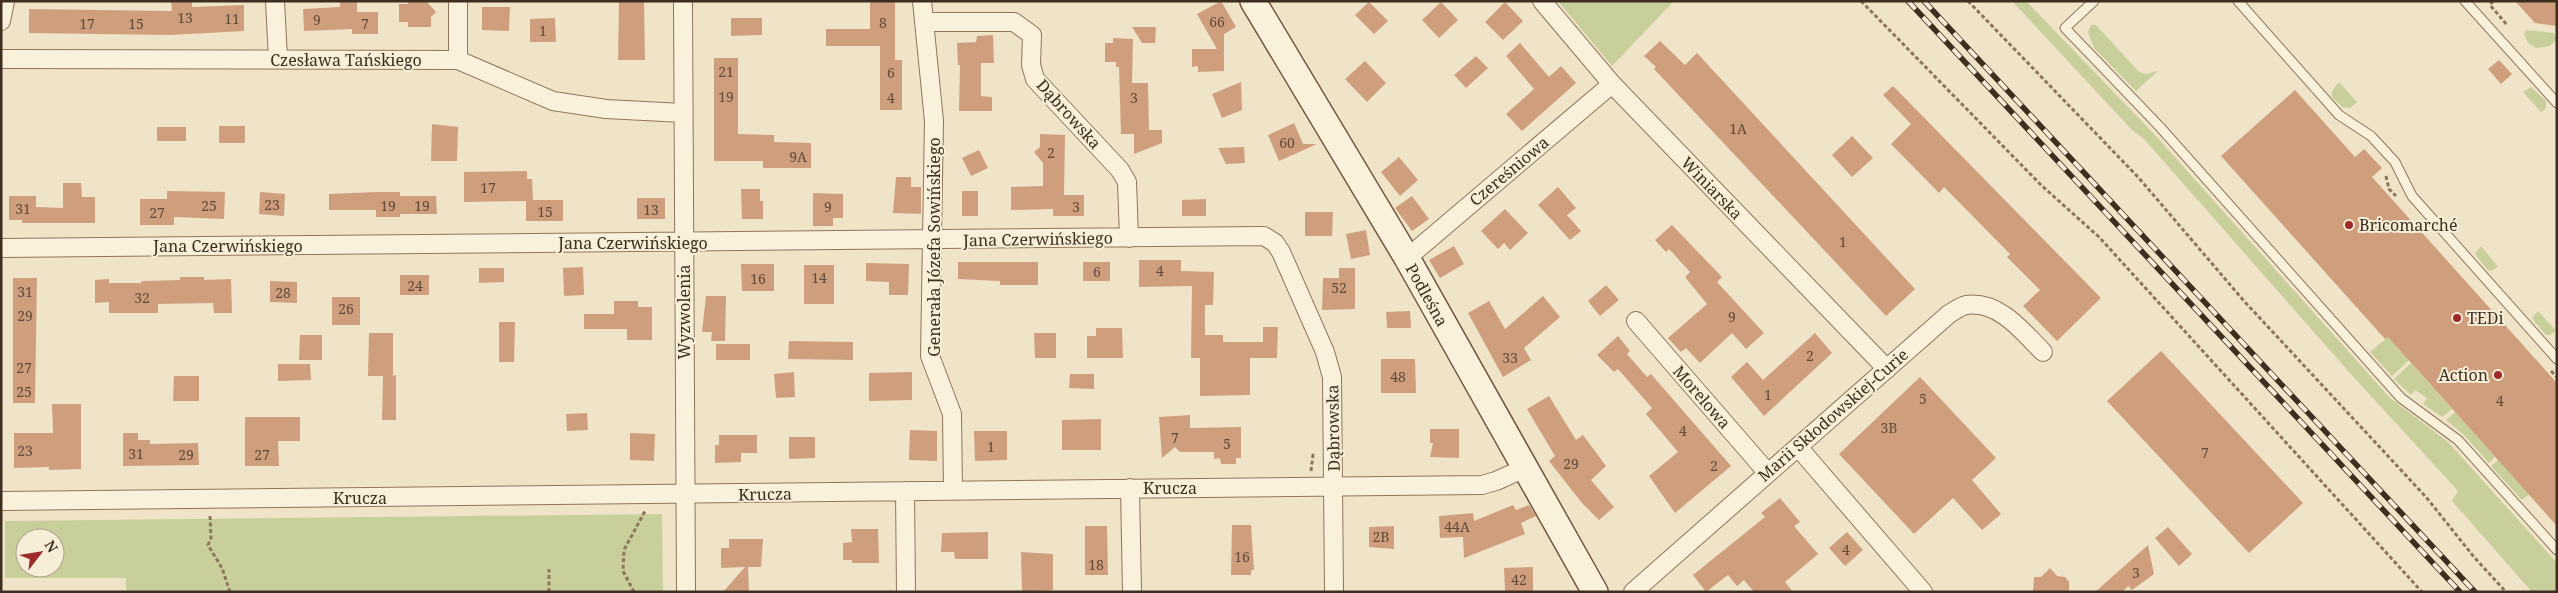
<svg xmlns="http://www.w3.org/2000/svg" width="2558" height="593" font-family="'Noto Serif',serif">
<rect width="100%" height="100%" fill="#f0e4c8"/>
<!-- green -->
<path fill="#c9cf9b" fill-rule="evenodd" d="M1558,1H1674L1612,66Z
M2012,1H2026L2156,136L2390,398L2448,442L2557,563V592H2532L2452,501L2458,491L2349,372L2144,139L2131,129Z
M2091,25H2096L2139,72L2146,74L2158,71L2136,91L2094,48L2088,32Z
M2526,30L2554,33L2557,39L2550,46L2536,48L2528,43L2524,34Z
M2339,82L2357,102L2350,108L2342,107L2332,97V91Z
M2531,87L2546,101V108L2541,112L2523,92Z
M2481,246L2498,267L2491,271L2488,270L2475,254Z
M2538,311L2556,331L2550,335H2546L2534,321L2533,317Z
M2388,337L2409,360L2392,376L2370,352Z
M2411,363L2452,409L2442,417L2423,404L2427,398L2415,390L2411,395L2394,379Z
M2455,412L2495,457L2489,463L2464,435L2446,420Z
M2498,460L2529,494L2522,500L2491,466Z
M662,514L663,592H126V578H5V521ZM25,538H55V568H25Z"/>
<!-- building -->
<path fill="#cf9f7d" d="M171,1H192V7L244,5V31L170,35L29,33V9L170,11H172Z
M340,1H357V12H378V34H352V29L304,31L303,9L340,7Z
M408,1H426L436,12L431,17V27H408V22H399V4H408Z
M619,1H644L645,60H618Z
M870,1H895V60H902V110H880V46H826V29H870Z
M1221,1L1236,27L1224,34V71L1198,72V66L1192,67V49H1217L1197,14Z
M2515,1H2557V26L2535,23Z
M1369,2L1388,21L1374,34L1355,15Z
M1441,2L1458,20L1439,38L1422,20Z
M1505,2L1523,21L1503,40L1485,22Z
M482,7H510L509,31L482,30Z
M555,18L556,42H530V19Z
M731,18H762V35L731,36Z
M1132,27H1156L1155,43H1142Z
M993,35L994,63H981V96L992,97V111H959L960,65H958L957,43L976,42L977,36Z
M1113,38L1133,39L1132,83H1148L1149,130H1162V143L1134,154V134H1121L1119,67H1116V62H1105V43H1113Z
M1660,41L1685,65L1697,53L1915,289L1886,316L1654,69L1656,67L1644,56Z
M1520,43L1549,77L1561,66L1576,83L1522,131L1506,114L1534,89L1506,56Z
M1476,56L1488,68L1466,88L1454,75Z
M714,58H738V134L774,135V142L811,143V168H763V161H714Z
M2499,60L2512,74L2501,84L2488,69Z
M1365,61L1386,83L1367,102L1345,79Z
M1241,82L1242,110L1222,118L1212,94Z
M1893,86L2101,298L2057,341L2023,306L2040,290L2007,257L2010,254L1944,187L1939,193L1891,144L1911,124L1883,95Z
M2295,90L2355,157L2364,149L2382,168L2372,177L2557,383V526L2388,337L2385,339L2221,156Z
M1294,123L1303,144H1317L1279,161L1268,135Z
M432,124L458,127L457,161H431Z
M219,126H245V143H219Z
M157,127H186V141H157Z
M1040,134L1065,135L1064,195H1084V216H1053V209L1011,210V187L1043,186V163L1034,152L1040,147Z
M1852,136L1873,158L1852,177L1832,155Z
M1244,147L1245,163L1226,164L1218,148Z
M979,150L988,168L971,176L962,158Z
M1399,157L1418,180L1400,196L1381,172Z
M527,171V179H532L533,200H563V221H526V201L464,202V172Z
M896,177H911V187H921V214L893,213Z
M63,183H81L82,197H95V223H22V220H9V196H36V207L63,208Z
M1558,187L1576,208L1567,215L1581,231L1570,240L1538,205Z
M741,189H760V201H763V219H742Z
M167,191L225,192L224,219L174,217V225H140V199H167Z
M962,191H978V216H962Z
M260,192L285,194L284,216L259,214Z
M376,192H400V196H436L437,214H400V217H376V210H329V194Z
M813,193L843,194V218H833V226H813Z
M1412,196L1429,219L1412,231L1395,208Z
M637,198H665V219H637Z
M1206,199V216H1182V200Z
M1505,209L1528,233L1510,250L1504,243L1498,249L1481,231Z
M1305,212H1333L1332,236H1305Z
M1672,225L1722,277L1717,282L1764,333L1746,349L1732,333L1700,363L1686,348L1681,352L1668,338L1707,304L1685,277L1690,272L1669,249L1666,252L1655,240Z
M1366,230L1370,255L1351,259L1346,234Z
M1454,246L1464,264L1440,278L1429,260Z
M1139,260H1181V271L1214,272L1213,305H1205V335H1223V342H1263V327H1278L1277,358H1250V395L1200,396V358H1191L1192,286L1139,287Z
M958,262H1038V285H1000V281L958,279Z
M1083,262H1110V281H1083Z
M866,263L909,264L908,295H889V282L866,281Z
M741,264H774V291H742Z
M804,265H834V304H804Z
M583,267L584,295L564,296L563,268Z
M479,268H504V282L479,283Z
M1339,268H1355V309L1322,310L1323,278H1339Z
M400,275H429V295H400Z
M180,277H204V280L231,279L232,313H214L213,303L158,304V313H109V302L95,303V280L109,279V283H141L142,281L180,280Z
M13,278H37L35,403H13Z
M270,281L297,282V303L270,302Z
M1606,285L1619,300L1600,316L1588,301Z
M706,296H726L725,341H711L712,332H702Z
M1543,296L1560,317L1524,348L1531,360L1503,377L1468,313L1489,301L1505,329Z
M332,297H360V325H332Z
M614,301H638V307H652V340H627V329H584V314H614Z
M1410,311L1411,328H1387L1386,312Z
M499,322H515L514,362H499Z
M1096,328H1122L1123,358H1087V336H1096Z
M369,333H393V376L396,375V420H382L383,376H368Z
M1034,333H1056V358H1035Z
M1815,333L1832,353L1764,416L1731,377L1747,362L1763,380Z
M300,335H322V360H299Z
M1618,336L1630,351L1627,354L1647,377L1651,374L1731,466L1675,513L1649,476L1678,452L1646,414L1652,408L1618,369L1614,372L1597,355Z
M789,341L853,342V360L788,359Z
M716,344H750V360H716Z
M2161,351L2303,503L2249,553L2107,401Z
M1381,359H1415L1416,393H1381Z
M278,364H310L311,380L278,381Z
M794,372L795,397L776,398L774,374Z
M912,372V400L869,401V373Z
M1070,374H1094V389L1069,388Z
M174,376H199V401H173Z
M1920,377L1996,458L1972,480L2001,514L1982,530L1953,498L1914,534L1839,454Z
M1549,396L1576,440L1583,435L1606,466L1591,480L1614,507L1599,520L1582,503L1549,461L1555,456L1527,409Z
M52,404H81V469L49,470V467L14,468V433H53Z
M587,413L588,430L567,431L566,414Z
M1190,415V428L1241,427V458H1236V464H1221L1220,458L1214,459V452H1180L1175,447L1162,458L1159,417Z
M245,417H300V441H278L279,466H245Z
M1101,419V450H1062V420Z
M1430,429H1459V458L1430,457L1433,443H1430Z
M910,430L937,431V461L909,460Z
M974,431H1007V460L975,461Z
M123,433H138V440H150V444L198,443L199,465L123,466Z
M630,433L655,434L654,461L630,460Z
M719,435H757V453H741V462L715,463V445H719Z
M789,437H815V458L789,459Z
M1780,498L1800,522L1794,526L1818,554L1785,582L1793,592H1754L1744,580L1737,586L1728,575L1706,592L1693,575L1765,517L1761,513Z
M1513,505L1516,510L1529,505L1536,516L1521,523L1525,534L1464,558L1463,537L1440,538L1439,516L1473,513L1474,521Z
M1232,525H1251L1254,570H1251V575H1231Z
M1085,526H1107L1108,575H1085Z
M1394,526V549L1369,547V527Z
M2168,527L2192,554L2179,566L2155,538Z
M851,529H878L879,563H852V560H843V543L852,542Z
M988,532V559H955L954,552H941L942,533Z
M1847,532L1863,550L1845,566L1829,548Z
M729,539H763L761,567H748L749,592H723L745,567L721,568V548H729Z
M2148,545L2154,574L2132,590L2128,586L2122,592H2095Z
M1021,552L1053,554V590L1022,592Z
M1533,567V591H1505L1504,568Z
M2050,568L2057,576L2065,577L2069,582V592H2033L2034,577H2041Z"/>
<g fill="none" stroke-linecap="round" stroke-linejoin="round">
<!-- lane casing -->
<g stroke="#8d765c" stroke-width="11">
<path id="lane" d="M2094,1L2065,28L2160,127L2401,398L2458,440L2557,550
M2238,1L2339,115L2371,136L2395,162L2412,196L2557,359
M2465,1L2557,103"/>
</g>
<!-- street casing -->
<g stroke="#8d765c" stroke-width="20">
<path id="street" d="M275,1L278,59
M458,1V60
M683,1L686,592
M922,1L934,121L930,356L952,414L953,490
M1542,1L1612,84L1887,369
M1,21L5,1
M924,22H1014L1032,35L1031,65L1035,79L1120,170L1127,182L1129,238
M1,59L458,60L553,101L606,109L683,113
M1,248L1264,236L1275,243L1281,252L1325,352L1332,377L1334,592
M1407,258L1612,84
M1636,321L1767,472
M1798,447L1923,592
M1130,488L1132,592
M905,491L906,592
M1,501L1482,485L1496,481L1525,468
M1633,592L1949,314C1954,311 1961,306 1966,305C1999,300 2023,332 2043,352"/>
</g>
<!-- secondary casing -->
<g stroke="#6f573f" stroke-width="28">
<path id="secondary" d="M1253,1L1407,258L1595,592"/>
</g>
<!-- path -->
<path stroke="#8d765c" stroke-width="3" stroke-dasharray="4 2.5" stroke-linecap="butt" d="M1861,1L2041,185L2099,237L2422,592
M1968,1L2138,177L2244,301L2426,497L2474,557L2506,592
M2493,1L2490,5L2507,25
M2386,176L2389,189L2396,196
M2551,371L2557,377
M1311,471L1313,455H1315
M210,516L211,538L208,545L222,568L230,592
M549,592V569
M634,592L623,571L624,550L645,511"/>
<!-- lane -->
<use href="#lane" stroke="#faf1dc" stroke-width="9"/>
<!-- street -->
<use href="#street" stroke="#faf1dc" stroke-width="18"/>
<!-- secondary -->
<use href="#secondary" stroke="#faf1dc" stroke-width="25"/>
<!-- rail casing -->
<g stroke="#3d2e20" stroke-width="5.5">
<path id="rail" d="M1908,1L2460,592
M1924,1L2475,592"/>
</g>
<!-- rail -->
<use href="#rail" stroke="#f7eed8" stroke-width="4" stroke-dasharray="11" stroke-linecap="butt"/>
</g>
<!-- markers -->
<g fill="#9e2a2b" stroke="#f7eed8" stroke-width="2">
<circle cx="2349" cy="225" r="5"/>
<circle cx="2457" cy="318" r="5"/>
<circle cx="2498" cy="375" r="5"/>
</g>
<g text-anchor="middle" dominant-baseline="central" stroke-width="4" stroke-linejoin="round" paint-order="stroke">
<!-- number labels -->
<g font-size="14" fill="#624a37">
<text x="185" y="17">13</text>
<text x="232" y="18">11</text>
<text x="317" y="19">9</text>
<text x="1217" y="21">66</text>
<text x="883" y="22">8</text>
<text x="87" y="23">17</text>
<text x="136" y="23">15</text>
<text x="365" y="23">7</text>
<text x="543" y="30">1</text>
<text x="726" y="71">21</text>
<text x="891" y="72">6</text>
<text x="726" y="96">19</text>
<text x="891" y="97">4</text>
<text x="1134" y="97">3</text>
<text x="1738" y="128">1A</text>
<text x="1287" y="142">60</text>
<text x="1051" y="152">2</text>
<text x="798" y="156">9A</text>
<text x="488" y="187">17</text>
<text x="272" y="204">23</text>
<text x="209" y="205">25</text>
<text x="388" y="205">19</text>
<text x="422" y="205">19</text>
<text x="828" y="206">9</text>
<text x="1076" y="206">3</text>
<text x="23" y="208">31</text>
<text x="651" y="209">13</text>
<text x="545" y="211">15</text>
<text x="157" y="212">27</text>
<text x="1843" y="241">1</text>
<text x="1160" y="270">4</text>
<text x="1097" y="271">6</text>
<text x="819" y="277">14</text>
<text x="758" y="278">16</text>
<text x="415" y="285">24</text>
<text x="1339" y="287">52</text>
<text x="25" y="291">31</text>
<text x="283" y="292">28</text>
<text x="142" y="297">32</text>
<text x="346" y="308">26</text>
<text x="25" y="315">29</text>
<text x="1732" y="316">9</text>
<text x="1810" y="355">2</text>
<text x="1510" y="357">33</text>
<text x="24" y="367">27</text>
<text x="1398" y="376">48</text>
<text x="24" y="391">25</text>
<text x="1768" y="394">1</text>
<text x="1923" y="398">5</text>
<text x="2500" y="400">4</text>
<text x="1889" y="427">3B</text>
<text x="1683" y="430">4</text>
<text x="1175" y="437">7</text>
<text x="1227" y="443">5</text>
<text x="991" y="446">1</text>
<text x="25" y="450">23</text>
<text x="2205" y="452">7</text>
<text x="136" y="453">31</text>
<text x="186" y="454">29</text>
<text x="262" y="454">27</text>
<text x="1571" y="463">29</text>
<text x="1714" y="465">2</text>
<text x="1457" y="526">44A</text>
<text x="1381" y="536">2B</text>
<text x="1846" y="549">4</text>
<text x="1242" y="556">16</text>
<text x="1096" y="564">18</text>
<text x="2136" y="572">3</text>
<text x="1519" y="579">42</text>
</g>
<!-- street labels -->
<g font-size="16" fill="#3d2e20" stroke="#f7eed8">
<text x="346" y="60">Czesława Tańskiego</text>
<text transform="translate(1069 114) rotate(48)">Dąbrowska</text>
<text transform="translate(1509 171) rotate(-40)">Czereśniowa</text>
<text transform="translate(1712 188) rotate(46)">Winiarska</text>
<text transform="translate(1038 239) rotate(-1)">Jana Czerwińskiego</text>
<text x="633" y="243">Jana Czerwińskiego</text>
<text x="228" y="246">Jana Czerwińskiego</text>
<text transform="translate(934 247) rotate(-90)">Generała Józefa Sowińskiego</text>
<text transform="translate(1427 295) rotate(61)">Podleśna</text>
<text transform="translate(684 312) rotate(-90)">Wyzwolenia</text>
<text transform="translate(1702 397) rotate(49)">Morelowa</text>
<text transform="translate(1833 415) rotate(-41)">Marii Skłodowskiej-Curie</text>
<text transform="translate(1333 428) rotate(-91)">Dąbrowska</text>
<text x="1170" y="488">Krucza</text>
<text transform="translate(765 494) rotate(-1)">Krucza</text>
<text x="360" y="498">Krucza</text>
</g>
<!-- poi labels -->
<g font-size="16" fill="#3d2e20" stroke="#f7eed8" text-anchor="start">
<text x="2359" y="225">Bricomarché</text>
<text x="2467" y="318">TEDi</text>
<text x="2488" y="375" text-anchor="end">Action</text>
</g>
</g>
<!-- border -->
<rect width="2558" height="593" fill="none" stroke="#3d2e20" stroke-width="5"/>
<!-- north arrow -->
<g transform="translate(40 553) rotate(59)"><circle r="24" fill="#f7eed8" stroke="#ada18e"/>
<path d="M0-4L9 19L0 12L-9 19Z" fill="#9e2a2b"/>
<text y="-8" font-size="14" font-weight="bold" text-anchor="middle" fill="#3d2e20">N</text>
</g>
</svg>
